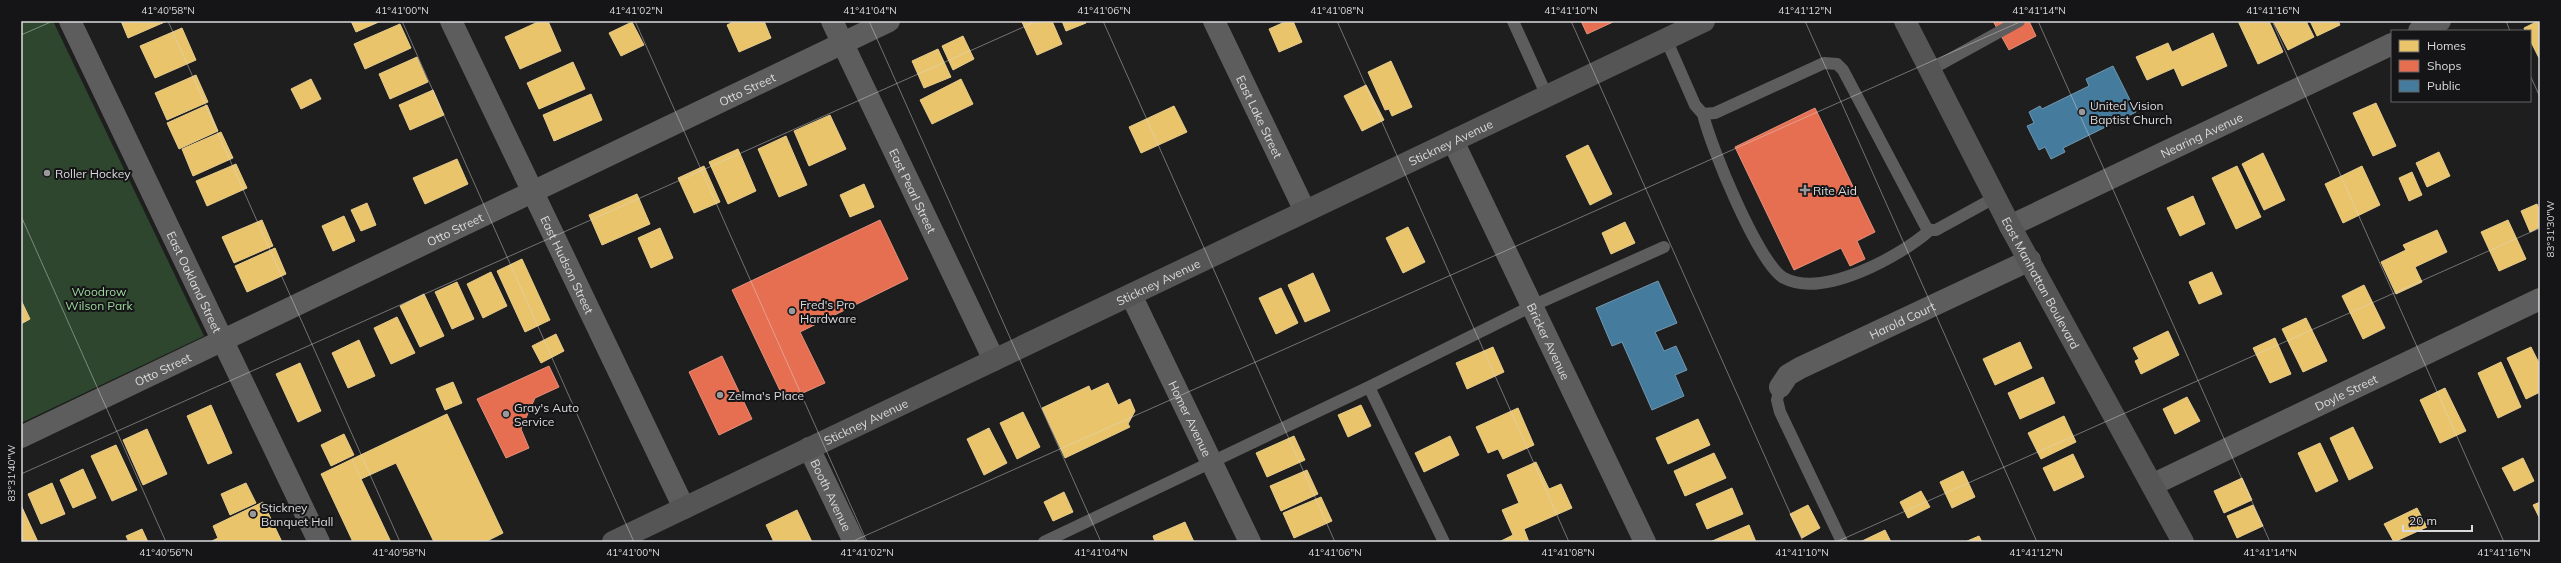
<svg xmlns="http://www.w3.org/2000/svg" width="2561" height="563" font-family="Mulish,sans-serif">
<rect width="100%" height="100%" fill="#1e1e1e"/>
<!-- park -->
<path fill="#2e462e" d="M21,21H53L204,336L21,423Z"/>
<!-- homes -->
<path fill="#e9c46a" stroke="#e5cb8c" d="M121,21H167L128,38Z
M351,21H381L356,32Z
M540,21H548L561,51L520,69L505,37Z
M735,21H764L771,38L739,52L727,25Z
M1025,21H1052L1062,44L1037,55L1022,22Z
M1062,21H1085L1086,23L1066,31Z
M1287,21H1293L1302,42L1279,52L1269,29Z
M2238,21H2269L2283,52L2258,64Z
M2273,21H2306L2314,37L2288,50Z
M2310,21H2338L2340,25L2317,36Z
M2538,21H2540V60L2530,40V31H2525L2524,28Z
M632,22L644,45L621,56L609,33Z
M400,24L411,48L365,69L354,44Z
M182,28L196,60L155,78L140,46Z
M2213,33L2227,66L2182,86L2174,68L2147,80L2136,57L2168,43L2172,52Z
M963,36L974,59L953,70L942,46Z
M938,49L951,77L924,88L912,61Z
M417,57L428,82L390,99L379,74Z
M1391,61L1412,107L1392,116L1389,109L1385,110L1368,72Z
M573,62L585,89L539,109L527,83Z
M196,75L208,102L167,120L155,93Z
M311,79L321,99L301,109L291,89Z
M961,79L973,104L932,124L920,100Z
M1366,85L1384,120L1362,131L1344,96Z
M433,90L444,115L410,130L399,105Z
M591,94L602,120L554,141L543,115Z
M2376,103L2396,146L2373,156L2353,113Z
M207,105L218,131L179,149L167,123Z
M1174,106L1187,132L1141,153L1129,127Z
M830,115L846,149L809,166L794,131Z
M221,132L233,158L193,176L182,149Z
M786,136L807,185L779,197L758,149Z
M1588,145L1612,194L1590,205L1566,156Z
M738,149L756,191L728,204L709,162Z
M2439,152L2450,176L2427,187L2416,163Z
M2263,153L2285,200L2264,210L2242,164Z
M457,159L468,184L425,204L413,178Z
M236,164L247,188L207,206L196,181Z
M704,166L720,202L694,213L678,178Z
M2237,166L2261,217L2236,229L2212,178Z
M2362,166L2380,205L2343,223L2325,184Z
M2412,172L2422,195L2409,201L2399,178Z
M864,184L874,207L850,217L840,195Z
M637,194L650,224L602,245L589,215Z
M2193,196L2205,224L2180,236L2167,208Z
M367,203L376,225L361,231L351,210Z
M2537,204L2540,211V227L2530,232L2521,211Z
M344,216L355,241L333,251L322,226Z
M262,220L273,246L234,263L222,237Z
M2508,220L2526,259L2499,271L2481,232Z
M1625,222L1635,243L1611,254L1602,233Z
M1408,227L1425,262L1403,273L1386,238Z
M660,228L673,258L651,268L638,238Z
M2437,230L2447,252L2415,267L2422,282L2396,294L2381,262L2406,250L2403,245Z
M275,248L286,274L247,292L235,266Z
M522,259L550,320L525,332L497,271Z
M491,272L507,306L483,318L467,284Z
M2212,272L2222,294L2199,304L2189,282Z
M1313,273L1330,311L1305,322L1288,285Z
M457,282L474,319L452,329L435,292Z
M2364,285L2385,328L2363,339L2342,296Z
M1281,288L1298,323L1276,334L1259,298Z
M424,294L444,336L420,347L400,306Z
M21,300L30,319L21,324Z
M397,317L415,353L391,364L374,328Z
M2306,318L2327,361L2303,372L2282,329Z
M2168,331L2179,355L2141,374L2135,361L2139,359L2133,348Z
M556,334L564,351L541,363L532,346Z
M2275,338L2291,374L2270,383L2253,348Z
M359,340L375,376L348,388L332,353Z
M2020,342L2032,368L1995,385L1983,359Z
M1493,347L1504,372L1467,389L1456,363Z
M2531,347L2540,365V392L2526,399L2507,358Z
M2501,362L2521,407L2498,418L2478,373Z
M300,363L321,411L298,422L276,374Z
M2043,377L2055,403L2020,419L2008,393Z
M453,382L462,403L445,410L436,389Z
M1108,383L1118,405L1130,399L1135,411L1128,424L1130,427L1065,458L1042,408L1089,386L1091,391Z
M2445,388L2466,431L2440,443L2420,400Z
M2187,397L2200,421L2175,434L2163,409Z
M211,405L232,453L208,464L187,416Z
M1361,405L1371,426L1348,437L1338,415Z
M1518,408L1534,445L1503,459L1498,449L1488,453L1476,427Z
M1023,412L1040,447L1017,459L1000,423Z
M447,414L503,533L485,542H434L396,463L361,479L352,459Z
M2064,416L2076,442L2041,459L2028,433Z
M1698,419L1710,445L1668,464L1656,438Z
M2353,427L2373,468L2349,480L2330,438Z
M989,428L1007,463L984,475L967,439Z
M147,429L167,474L143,485L123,440Z
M344,434L354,455L331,466L321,445Z
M1294,436L1305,460L1267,477L1256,453Z
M1450,436L1459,455L1424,472L1415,453Z
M2320,443L2338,481L2316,492L2298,453Z
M116,445L137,490L112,501L91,456Z
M1714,453L1726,478L1685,496L1674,471Z
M2073,454L2084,477L2054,491L2043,468Z
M2523,458L2534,481L2514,491L2502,468Z
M352,459L361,479L391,542H353L321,474Z
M1536,462L1549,489L1561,484L1572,508L1524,529L1529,542H1499L1513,535L1502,510L1519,503L1507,475Z
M83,469L96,498L73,508L60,480Z
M1307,470L1318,494L1281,511L1270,486Z
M1963,471L1975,497L1952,508L1940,482Z
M2242,478L2252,500L2224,513L2214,491Z
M52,483L65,514L41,524L28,494Z
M246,483L256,503L230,515L221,494Z
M1732,488L1743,514L1707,529L1696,504Z
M1921,491L1930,507L1908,518L1900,502Z
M1064,492L1073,512L1053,521L1044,502Z
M1321,497L1332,521L1294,538L1283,513Z
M263,502L282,542H210L218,538L213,526Z
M2540,502V519L2533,505Z
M21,505L38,542H21Z
M1808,505L1820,528L1802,538L1790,514Z
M2253,505L2263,526L2237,538L2227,516Z
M2417,508L2427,527L2394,542L2384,524Z
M797,510L812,542H774L766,525Z
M1185,522L1194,542H1155L1153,536Z
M1749,525L1756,542H1710Z
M142,529L148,542H129L126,536Z
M1885,530L1891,542H1860Z
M1979,536L1982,542H1965Z"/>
<!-- shops -->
<path fill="#e76f51" stroke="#e38f7b" d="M1581,21H1612L1613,22L1587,34Z
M1993,21H2029L2036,36L2009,50Z
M1815,108L1875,232L1857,241L1865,259L1850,266L1841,248L1794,270L1735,147Z
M880,220L908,279L800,332L825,383L785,401L732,290Z
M722,356L752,419L719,435L689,372Z
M549,366L559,387L535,398L521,429L529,448L506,458L477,399Z"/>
<!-- public -->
<path fill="#457b9d" stroke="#7298b0" d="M2113,66L2136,112L2063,148L2065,152L2051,159L2045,147L2039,150L2027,126L2034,123L2029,112L2040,106L2042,109L2089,86L2086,79Z
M1658,281L1677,323L1655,332L1664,351L1676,346L1687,370L1675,375L1684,396L1652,410L1622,342L1612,346L1596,308Z"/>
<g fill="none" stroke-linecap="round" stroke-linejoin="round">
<!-- lane -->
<path stroke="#5c5d5c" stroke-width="12" d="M1513,21L1547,96
M1666,39L1695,105L1703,114L1715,113L1824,63L1837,64L1843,70L1926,227L1930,230H1936L1996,197
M1930,70L2019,21
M1703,114C1710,145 1759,265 1784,278C1823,299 1901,256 1930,230
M1369,387L1444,542
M1780,387L1777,400L1780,412L1842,542
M1044,542L1369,387L1532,306L1664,247"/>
<!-- street -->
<g stroke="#5c5d5c" stroke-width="22">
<path id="s1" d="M70,21L319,542"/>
<path id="s2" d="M451,21L684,508"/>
<path id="s3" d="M832,21L994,360"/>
<path id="s4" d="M1214,21L1305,211"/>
<path d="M2419,31L2440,21"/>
<path id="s5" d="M1453,141L1645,542"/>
<path id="s6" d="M2010,226L2392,44"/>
<path id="s7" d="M1131,295L1250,542"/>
<path id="s8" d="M1780,387L1788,375L1800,368L2030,260"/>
<path id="s9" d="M21,437L889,21"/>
<path id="s10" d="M809,448L854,542"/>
<path id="s11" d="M2152,485L2540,299"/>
</g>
<!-- secondary -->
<g stroke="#555" stroke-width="22">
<path id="s12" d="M1905,21L2010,226L2183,542"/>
<path id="s13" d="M613,542L1704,21"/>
</g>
</g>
<!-- ticks -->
<path fill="none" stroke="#dbdadc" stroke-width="1" stroke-opacity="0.45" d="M168,21L400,542M402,21L634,542M635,21L867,542M869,21L1101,542M1103,21L1335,542M1337,21L1569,542M1571,21L1803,542M1805,21L2037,542M2038,21L2270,542M2272,21L2504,542M2506,21L2510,31M21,35L53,21M2530,75L2540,97M21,216L166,542M21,474L1037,21M851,542L2022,21M1836,542L2540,228"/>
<!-- markers -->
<g fill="#99989a" stroke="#151416" stroke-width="1.5">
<circle cx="2082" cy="112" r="4"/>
<circle cx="47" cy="173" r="4"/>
<path d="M1803 184h4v4h4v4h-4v4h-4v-4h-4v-4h4z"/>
<circle cx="792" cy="311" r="4"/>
<circle cx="720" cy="395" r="4"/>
<circle cx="506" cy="414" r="4"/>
<circle cx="253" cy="514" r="4"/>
</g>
<g text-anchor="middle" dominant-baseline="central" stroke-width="4" stroke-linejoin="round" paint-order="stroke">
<!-- street labels -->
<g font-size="12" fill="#dbdadc" stroke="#151416">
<text stroke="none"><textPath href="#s9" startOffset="805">Otto Street</textPath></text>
<text stroke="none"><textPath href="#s4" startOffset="106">East Lake Street</textPath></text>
<text stroke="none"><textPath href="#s6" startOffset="212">Nearing Avenue</textPath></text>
<text stroke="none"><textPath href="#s13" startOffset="928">Stickney Avenue</textPath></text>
<text stroke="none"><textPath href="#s3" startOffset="188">East Pearl Street</textPath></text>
<text stroke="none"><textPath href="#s9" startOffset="481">Otto Street</textPath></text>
<text stroke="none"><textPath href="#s2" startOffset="270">East Hudson Street</textPath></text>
<text stroke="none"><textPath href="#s1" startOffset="289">East Oakland Street</textPath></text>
<text stroke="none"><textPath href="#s13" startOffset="604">Stickney Avenue</textPath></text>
<text stroke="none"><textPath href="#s12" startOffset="295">East Manhattan Boulevard</textPath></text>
<text stroke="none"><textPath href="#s8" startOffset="141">Harold Court</textPath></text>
<text stroke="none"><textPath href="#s5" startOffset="222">Bricker Avenue</textPath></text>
<text stroke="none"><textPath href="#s9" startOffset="157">Otto Street</textPath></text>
<text stroke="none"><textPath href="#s11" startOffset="215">Doyle Street</textPath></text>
<text stroke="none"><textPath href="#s7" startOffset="137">Homer Avenue</textPath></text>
<text stroke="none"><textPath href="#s13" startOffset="280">Stickney Avenue</textPath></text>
<text stroke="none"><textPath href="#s10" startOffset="52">Booth Avenue</textPath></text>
</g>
<!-- poi labels -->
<g font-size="12" fill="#dbdadc" stroke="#151416" text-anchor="start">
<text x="2090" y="105">United Vision<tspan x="2090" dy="14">Baptist Church</tspan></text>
<text x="55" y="173">Roller Hockey</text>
<text x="1813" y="190">Rite Aid</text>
<text x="800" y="304">Fred's Pro<tspan x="800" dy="14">Hardware</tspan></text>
<text x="728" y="395">Zelma's Place</text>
<text x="514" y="407">Gray's Auto<tspan x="514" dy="14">Service</tspan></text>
<text x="261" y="507">Stickney<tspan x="261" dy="14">Banquet Hall</tspan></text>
</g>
<!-- park labels -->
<g font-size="12" fill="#9cd99d" stroke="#151416">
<text x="99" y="291">Woodrow<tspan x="99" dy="14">Wilson Park</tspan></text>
</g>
</g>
<!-- border -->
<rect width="2561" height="563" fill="none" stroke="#151416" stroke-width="44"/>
<!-- legend -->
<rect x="2391" y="30" width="140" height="72" fill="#151416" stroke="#646365"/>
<rect x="2399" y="40" width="20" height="12" fill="#e9c46a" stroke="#646365"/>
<text x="2427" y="50" font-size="12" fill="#dbdadc">Homes</text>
<rect x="2399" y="60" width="20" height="12" fill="#e76f51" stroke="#646365"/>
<text x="2427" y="70" font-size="12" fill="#dbdadc">Shops</text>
<rect x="2399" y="80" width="20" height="12" fill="#457b9d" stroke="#646365"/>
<text x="2427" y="90" font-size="12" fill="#dbdadc">Public</text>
<!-- scale -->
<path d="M2403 525v6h69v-6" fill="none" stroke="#dbdadc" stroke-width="2"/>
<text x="2409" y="525" font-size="12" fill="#dbdadc" stroke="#151416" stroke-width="3" paint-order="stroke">20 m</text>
<rect x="22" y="22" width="2517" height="519" fill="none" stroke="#dbdadc" stroke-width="1.5"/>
<g font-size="10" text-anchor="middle" fill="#dbdadc">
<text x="168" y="14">41°40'58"N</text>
<text x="402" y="14">41°41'00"N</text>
<text x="636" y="14">41°41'02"N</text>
<text x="870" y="14">41°41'04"N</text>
<text x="1104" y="14">41°41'06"N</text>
<text x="1337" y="14">41°41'08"N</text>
<text x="1571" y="14">41°41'10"N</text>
<text x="1805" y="14">41°41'12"N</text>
<text x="2039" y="14">41°41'14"N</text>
<text x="2273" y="14">41°41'16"N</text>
<text transform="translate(2550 229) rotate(-90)" y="4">83°31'30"W</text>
<text transform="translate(11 473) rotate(-90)" y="4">83°31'40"W</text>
<text x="166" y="556">41°40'56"N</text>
<text x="399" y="556">41°40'58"N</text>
<text x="633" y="556">41°41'00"N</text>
<text x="867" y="556">41°41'02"N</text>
<text x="1101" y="556">41°41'04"N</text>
<text x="1335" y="556">41°41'06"N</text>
<text x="1568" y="556">41°41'08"N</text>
<text x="1802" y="556">41°41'10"N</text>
<text x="2036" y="556">41°41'12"N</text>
<text x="2270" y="556">41°41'14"N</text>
<text x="2504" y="556">41°41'16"N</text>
</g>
</svg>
